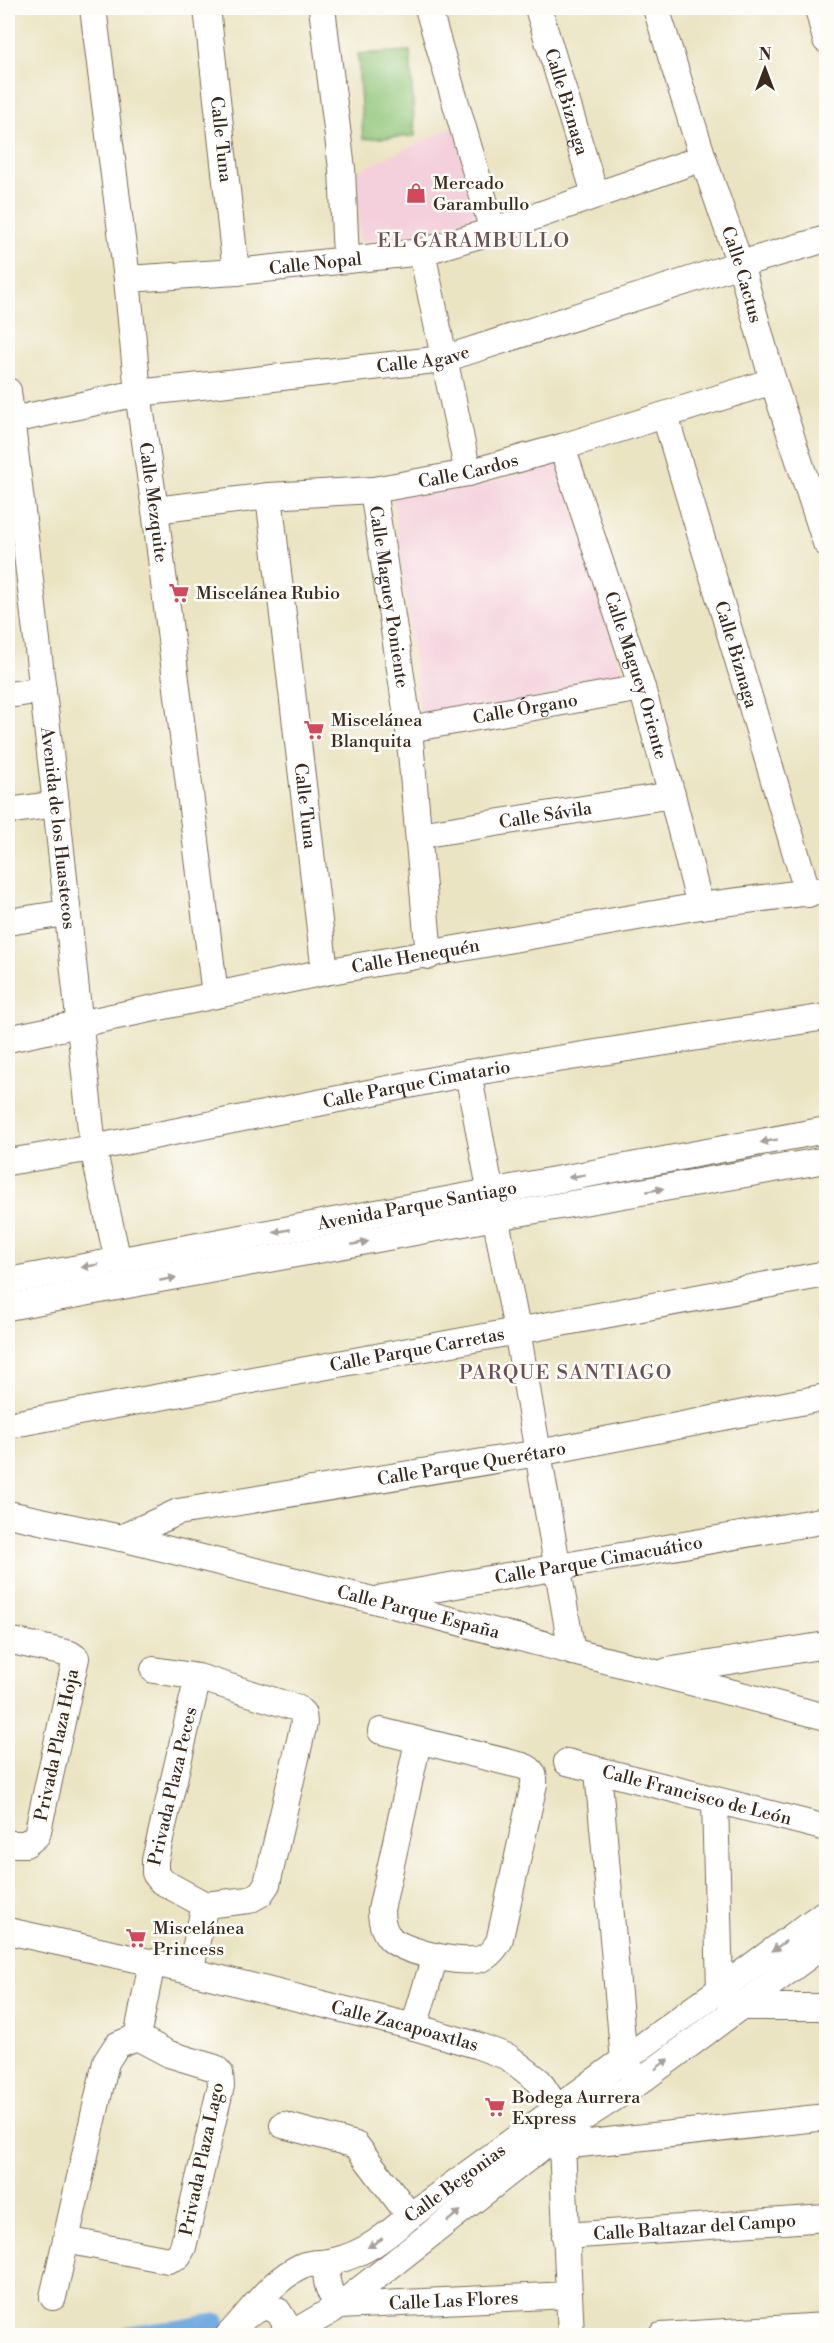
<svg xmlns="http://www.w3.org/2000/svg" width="834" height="2343" font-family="'Libre Bodoni',serif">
<rect width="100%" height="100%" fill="#fdfcf7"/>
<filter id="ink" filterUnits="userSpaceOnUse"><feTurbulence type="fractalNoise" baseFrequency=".0167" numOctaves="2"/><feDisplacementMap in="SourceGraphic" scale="12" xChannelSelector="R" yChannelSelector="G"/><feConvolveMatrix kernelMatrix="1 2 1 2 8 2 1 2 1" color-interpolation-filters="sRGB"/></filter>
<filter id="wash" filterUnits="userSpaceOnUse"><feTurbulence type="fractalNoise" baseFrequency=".008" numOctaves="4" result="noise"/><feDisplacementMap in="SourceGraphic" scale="24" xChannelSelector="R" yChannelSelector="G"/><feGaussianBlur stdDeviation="1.35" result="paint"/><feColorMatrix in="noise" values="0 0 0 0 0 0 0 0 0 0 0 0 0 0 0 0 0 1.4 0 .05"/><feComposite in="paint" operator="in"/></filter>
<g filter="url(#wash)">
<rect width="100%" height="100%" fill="#ebe4c3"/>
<!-- built -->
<path fill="#f4cfdc" d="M454,126L480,214L419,234L360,242L356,172Z
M559,462L624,679L422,721L393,496L482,485Z"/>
<!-- garden -->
<path fill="#8fc578" stroke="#65784b" stroke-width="1.5" d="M410,51L415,136L363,139L358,54Z"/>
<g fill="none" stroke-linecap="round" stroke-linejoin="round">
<!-- canal -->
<path stroke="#73ade4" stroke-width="20" d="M127,2336L178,2330L216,2323"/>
</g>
</g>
<g filter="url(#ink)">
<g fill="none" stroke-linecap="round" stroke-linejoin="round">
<!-- minor casing -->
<g stroke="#796b58" stroke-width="28">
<g id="minor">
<path id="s1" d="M93,8L127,279L138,393L155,510L215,995"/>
<path id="s2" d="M207,8L236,272"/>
<path d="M322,8L342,169L346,259"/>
<path d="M428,8L493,231"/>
<path id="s3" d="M538,8L595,194"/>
<path id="s4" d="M656,8L703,158L740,264L773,381L826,543"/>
<path d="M818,8L826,40"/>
<path d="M422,252L468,473"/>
<path id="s5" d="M127,279L236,272L422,252L493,231L703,158"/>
<path id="s6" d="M8,391L56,804L93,1148L118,1261"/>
<path id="s7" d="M665,416L808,894"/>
<path id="s8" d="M8,421L138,393L444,359L740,264L826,239"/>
<path id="s9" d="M562,447L642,688L672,795L700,906"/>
<path id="s10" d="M373,490L409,729L429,956"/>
<path id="s11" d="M269,496L325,972"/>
<path id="s12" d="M155,510L269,496L373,490L468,473L562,447L773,381"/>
<path d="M8,695L43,690"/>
<path id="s13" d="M409,729L642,688"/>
<path d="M8,811L56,804"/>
<path id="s14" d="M419,835L672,795"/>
<path d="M8,922L66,913"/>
<path id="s15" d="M8,1039L325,972L700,906L826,890"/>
<path d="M468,1073L517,1330L572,1652"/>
<path id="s16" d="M8,1162L93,1148L468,1073L826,1017"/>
<path id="s17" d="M8,1281L826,1130"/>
<path d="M8,1307L496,1217L826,1160"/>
<path id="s18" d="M8,1425L826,1274"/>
<path id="s19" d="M8,1514L121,1538L373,1600L826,1717"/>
<path id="s20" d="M121,1538L178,1512L538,1453L826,1397"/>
<path id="s21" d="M382,1598L826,1520"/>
<path d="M8,1640L70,1654L76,1658L37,1835L26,1844H8"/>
<path id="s22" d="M154,1670L198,1677L297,1708L303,1714L304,1723L267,1884L260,1894L249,1900L205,1905L161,1881L155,1873V1860L198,1677"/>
<path d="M667,1671L826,1645"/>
<path d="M381,1731L523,1766C532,1769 535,1775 534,1784L499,1942C495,1948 490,1955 483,1958C465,1966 406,1952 392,1940C383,1932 381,1920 381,1910L418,1742"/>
<path id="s23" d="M567,1762L826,1828"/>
<path d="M598,1771L624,2061L632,2072"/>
<path d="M715,1801L720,1990L739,2007H826"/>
<path id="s24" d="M8,1931L190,1971L414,2027L476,2045L508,2057L539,2081L558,2110L562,2146L571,2336"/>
<path d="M190,1971L205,1905"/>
<path d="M414,2027L435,1956"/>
<path d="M137,2037L152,1963"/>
<path d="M283,2125L356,2145L410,2216"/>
<path d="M562,2146L826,2117"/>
<path id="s25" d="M565,2236L826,2218"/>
<path id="s26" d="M335,2261L326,2272C327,2287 330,2294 339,2306L569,2295"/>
<path d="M53,2297L106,2062L117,2045L137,2037L169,2054L215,2068L220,2073L221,2086L183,2247L178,2256L168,2260L66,2240"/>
<path d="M251,2313L264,2306L278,2311L286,2324L283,2336"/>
<path id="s27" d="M228,2336C252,2311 270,2281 302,2266C312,2262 324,2264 334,2261C365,2254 386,2236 410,2216L826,1912"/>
<path d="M288,2336L339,2306L561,2132L639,2082L826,1943"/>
<path d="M661,2336L826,2326"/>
</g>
</g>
<!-- minor -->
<use href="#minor" stroke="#fff" stroke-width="26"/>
</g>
<!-- one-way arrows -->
<defs><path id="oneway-solid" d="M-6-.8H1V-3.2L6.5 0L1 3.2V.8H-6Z" transform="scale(1.5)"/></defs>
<g fill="#a79f9a">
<use href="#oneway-solid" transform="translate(769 1141) rotate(170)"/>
<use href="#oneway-solid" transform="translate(577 1176) rotate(170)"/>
<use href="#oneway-solid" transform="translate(655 1190) rotate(-10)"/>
<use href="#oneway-solid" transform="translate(282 1231) rotate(169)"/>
<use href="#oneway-solid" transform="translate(360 1243) rotate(-11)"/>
<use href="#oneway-solid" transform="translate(90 1266) rotate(170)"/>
<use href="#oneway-solid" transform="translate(168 1279) rotate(-11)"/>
<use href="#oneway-solid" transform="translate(779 1946) rotate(144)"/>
<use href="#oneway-solid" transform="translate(662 2064) rotate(-37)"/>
<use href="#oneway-solid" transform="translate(454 2216) rotate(-38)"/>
<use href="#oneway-solid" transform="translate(375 2243) rotate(149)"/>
</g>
</g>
<!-- icons -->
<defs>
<g id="shop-bare" transform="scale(1.62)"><path d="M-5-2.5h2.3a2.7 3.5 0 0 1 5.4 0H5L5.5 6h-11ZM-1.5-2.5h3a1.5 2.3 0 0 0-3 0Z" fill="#d1495b" stroke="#fdfcf7" stroke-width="2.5" paint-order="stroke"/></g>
<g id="supermarket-bare" transform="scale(1.62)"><path d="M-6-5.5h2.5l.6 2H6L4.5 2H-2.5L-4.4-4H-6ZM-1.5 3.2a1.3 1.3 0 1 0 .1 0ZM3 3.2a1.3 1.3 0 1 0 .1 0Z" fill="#d1495b" stroke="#fdfcf7" stroke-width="2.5" paint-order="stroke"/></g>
</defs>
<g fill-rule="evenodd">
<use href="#shop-bare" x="416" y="193"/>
<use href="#supermarket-bare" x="179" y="593"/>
<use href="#supermarket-bare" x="314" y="730"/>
<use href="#supermarket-bare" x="136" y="1938"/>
<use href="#supermarket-bare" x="495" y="2107"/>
</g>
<g text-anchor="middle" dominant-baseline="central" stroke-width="5" stroke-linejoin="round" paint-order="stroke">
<!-- street labels -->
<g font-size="18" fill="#3b2a1e" stroke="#fdfcf7">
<text stroke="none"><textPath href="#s3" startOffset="98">Calle Biznaga</textPath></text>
<text stroke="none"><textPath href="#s2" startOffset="132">Calle Tuna</textPath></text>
<text stroke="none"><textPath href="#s5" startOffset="189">Calle Nopal</textPath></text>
<text stroke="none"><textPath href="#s4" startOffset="280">Calle Cactus</textPath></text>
<text stroke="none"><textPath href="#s8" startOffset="420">Calle Agave</textPath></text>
<text stroke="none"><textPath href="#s12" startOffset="316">Calle Cardos</textPath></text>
<text stroke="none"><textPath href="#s1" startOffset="498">Calle Mezquite</textPath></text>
<text stroke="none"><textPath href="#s10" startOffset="108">Calle Maguey Poniente</textPath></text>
<text stroke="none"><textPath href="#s7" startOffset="249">Calle Biznaga</textPath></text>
<text stroke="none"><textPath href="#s9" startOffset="240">Calle Maguey Oriente</textPath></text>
<text stroke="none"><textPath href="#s13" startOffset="118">Calle Órgano</textPath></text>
<text stroke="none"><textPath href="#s11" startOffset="312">Calle Tuna</textPath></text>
<text stroke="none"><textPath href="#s14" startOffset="128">Calle Sávila</textPath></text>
<text stroke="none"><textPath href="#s6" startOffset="440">Avenida de los Huastecos</textPath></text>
<text stroke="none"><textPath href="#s15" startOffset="416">Calle Henequén</textPath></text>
<text stroke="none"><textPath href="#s16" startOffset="416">Calle Parque Cimatario</textPath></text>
<text stroke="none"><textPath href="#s17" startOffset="416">Avenida Parque Santiago</textPath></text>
<text stroke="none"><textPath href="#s18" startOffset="416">Calle Parque Carretas</textPath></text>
<text stroke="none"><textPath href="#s20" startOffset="360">Calle Parque Querétaro</textPath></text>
<text stroke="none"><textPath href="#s21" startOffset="220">Calle Parque Cimacuático</textPath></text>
<text stroke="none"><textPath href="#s19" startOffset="422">Calle Parque España</textPath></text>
<text transform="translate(57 1745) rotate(-78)">Privada Plaza Hoja</text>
<text stroke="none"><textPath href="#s22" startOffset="549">Privada Plaza Peces</textPath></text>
<text stroke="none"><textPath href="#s23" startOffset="134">Calle Francisco de León</textPath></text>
<text stroke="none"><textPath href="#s24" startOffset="408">Calle Zacapoaxtlas</textPath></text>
<text transform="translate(202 2159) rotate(-78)">Privada Plaza Lago</text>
<text stroke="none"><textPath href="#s27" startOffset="280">Calle Begonias</textPath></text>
<text stroke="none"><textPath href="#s25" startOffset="130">Calle Baltazar del Campo</textPath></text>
<text stroke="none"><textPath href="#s26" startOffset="166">Calle Las Flores</textPath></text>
</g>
<!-- poi labels -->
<g font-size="18" fill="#3b2a1e" stroke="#fdfcf7" text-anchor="start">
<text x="433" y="183">Mercado<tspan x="433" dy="21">Garambullo</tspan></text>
<text x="196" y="593">Miscelánea Rubio</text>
<text x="331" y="720">Miscelánea<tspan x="331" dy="21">Blanquita</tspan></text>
<text x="153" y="1928">Miscelánea<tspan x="153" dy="21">Princess</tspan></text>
<text x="512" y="2097">Bodega Aurrera<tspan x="512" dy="21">Express</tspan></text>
</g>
<!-- neighbourhood labels -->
<g font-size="20" letter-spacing="1.5" fill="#6d5055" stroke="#fdfcf7">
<text x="474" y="241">EL GARAMBULLO</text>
<text x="566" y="1373">PARQUE SANTIAGO</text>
</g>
</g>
<!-- margin -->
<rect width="834" height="2343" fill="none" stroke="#fdfcf7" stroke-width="30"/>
<!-- north arrow -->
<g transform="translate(765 69)" stroke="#fdfcf7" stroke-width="4.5" paint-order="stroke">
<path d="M0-4.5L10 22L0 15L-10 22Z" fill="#3b2a1e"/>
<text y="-9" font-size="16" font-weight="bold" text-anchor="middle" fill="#3b2a1e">N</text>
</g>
</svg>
